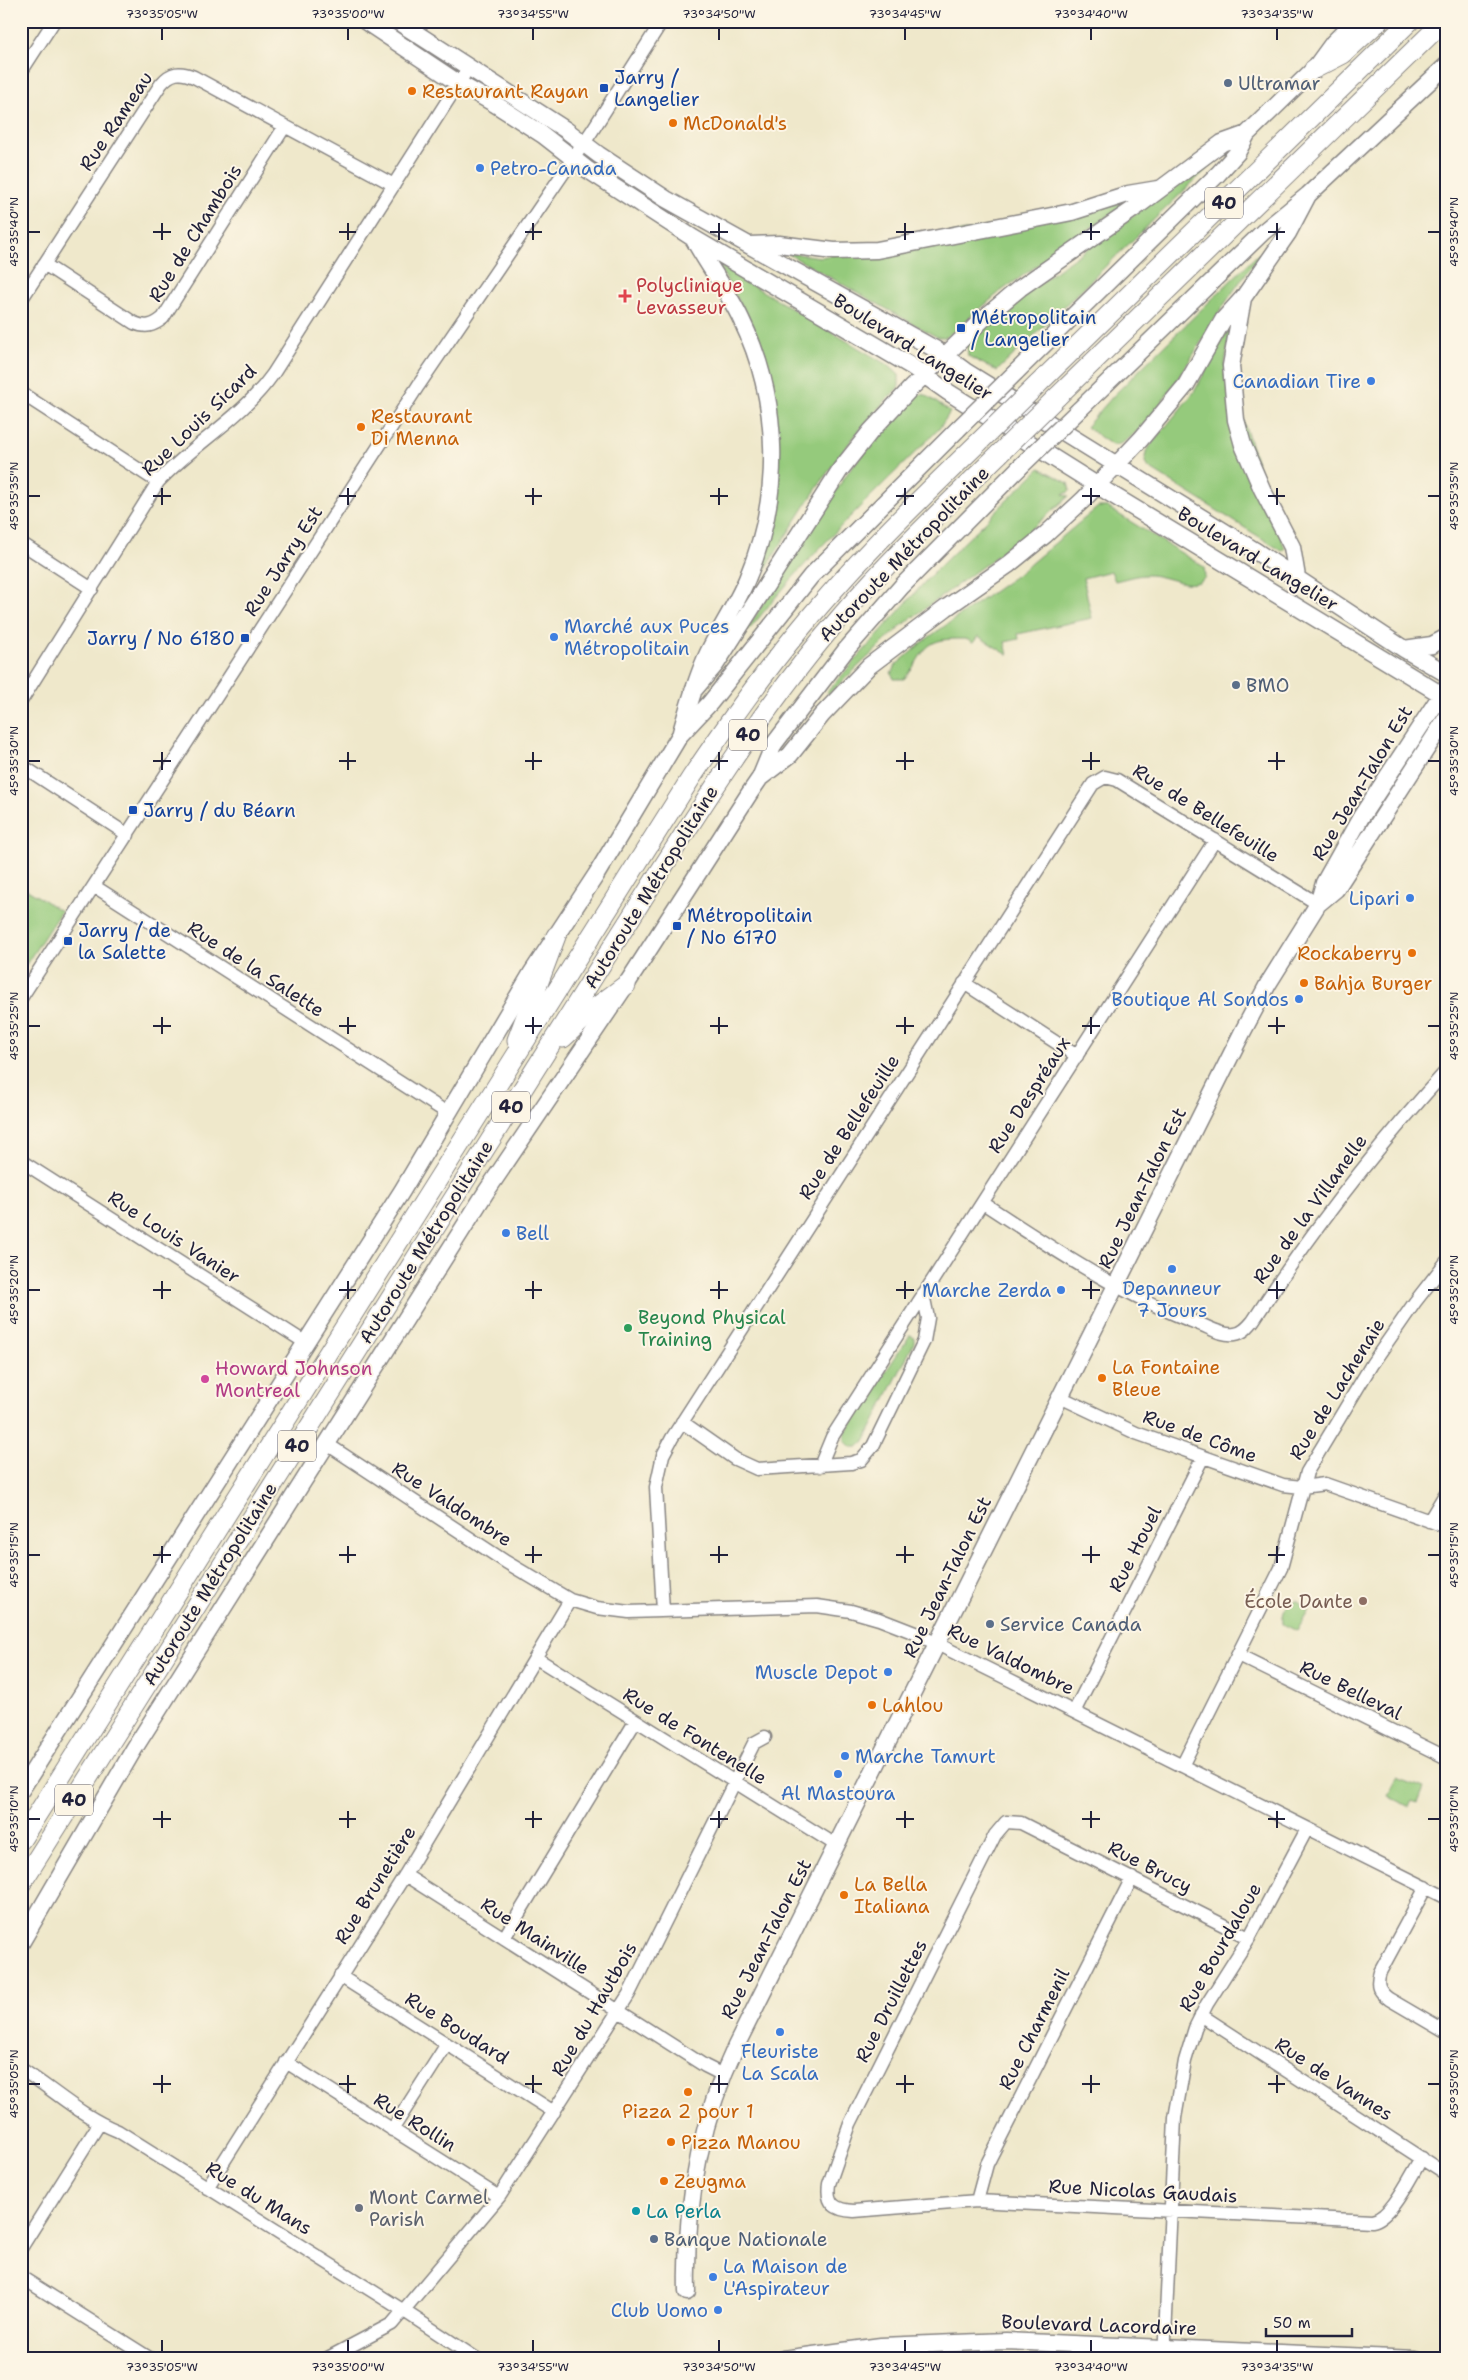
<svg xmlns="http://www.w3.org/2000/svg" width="1468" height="2380" font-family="'Shantell Sans',sans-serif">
<rect width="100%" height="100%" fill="#fcf5e5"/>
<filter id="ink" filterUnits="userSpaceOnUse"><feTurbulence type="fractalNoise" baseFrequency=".02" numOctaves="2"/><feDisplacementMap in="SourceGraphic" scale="10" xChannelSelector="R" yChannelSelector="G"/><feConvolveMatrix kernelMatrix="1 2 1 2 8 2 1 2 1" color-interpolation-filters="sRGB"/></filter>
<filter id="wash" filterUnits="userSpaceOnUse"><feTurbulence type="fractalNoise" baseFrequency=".0096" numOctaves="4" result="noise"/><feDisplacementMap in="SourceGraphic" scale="20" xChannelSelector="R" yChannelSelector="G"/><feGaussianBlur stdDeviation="1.12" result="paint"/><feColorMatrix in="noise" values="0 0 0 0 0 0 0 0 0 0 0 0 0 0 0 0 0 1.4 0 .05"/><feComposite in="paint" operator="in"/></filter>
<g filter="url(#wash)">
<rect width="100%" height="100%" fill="#efe8cb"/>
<!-- green -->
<path fill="#95ca7b" stroke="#5c765b" d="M1216,156L1218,158L997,371L968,356L967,343L1027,292Z
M1121,203L1122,206L1001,291L947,337H937L790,255V253L821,257Z
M1258,254L1260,255C1248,270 1237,286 1226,302C1208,328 1142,450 1112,445L1086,427L1115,394Z
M718,265L889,366L899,375V386L896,390C839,446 799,516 756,584L754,583L769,539L775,511L776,405L763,352L753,326Z
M1227,331L1230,332L1225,365L1285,549L1282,551L1149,468L1145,462L1146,451L1194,392Z
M915,394L926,395L950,412L939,429C873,494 806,557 749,630L747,629L850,469Z
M1040,468L1068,483L1070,491L1063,495L1069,496L1020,539L901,626L829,694L827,692L930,576Z
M1098,507H1107L1204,567L1205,577C1194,593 1166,574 1146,575C1136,575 1125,579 1115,581L1111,571L1083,578L1092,618L1018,634L1019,639L1005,642L1008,655L978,636L973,643C967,639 966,639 960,639C920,638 926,654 904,679H894L891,672H893L896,665L925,640L1017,575Z
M21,886L61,911L21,972Z
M910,1335L914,1337V1343L864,1442L858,1447H851L845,1441V1433Z
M1297,1600L1309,1610L1297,1631L1283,1624C1282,1612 1285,1605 1297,1600Z
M1396,1778L1423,1788L1417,1803L1412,1801L1409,1807L1388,1795Z"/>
</g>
<g filter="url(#ink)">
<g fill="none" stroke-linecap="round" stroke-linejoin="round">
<!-- minor casing -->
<g stroke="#888583" stroke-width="15">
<path id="minor" d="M21,72L54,21
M44,264L134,323C146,328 153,326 163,318L285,126
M21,300L161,84C171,72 180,71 194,77L394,185
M21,393L158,482
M21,543L92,589
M21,701L158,482C194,443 242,418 273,374L469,67
M21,765L128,835
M94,886L449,1114
M964,983L1077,1056
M21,998L418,386L592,131L662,21
M21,1161L306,1343
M983,1203C1053,1249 1123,1296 1202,1325C1212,1329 1224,1336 1235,1334C1243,1333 1248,1327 1253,1321C1311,1232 1375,1149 1447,1070
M1060,1397L1136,1433L1283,1485L1302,1487L1325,1484L1447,1527
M682,1422L735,1459L757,1469L851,1463L861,1460L873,1446L924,1341L928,1318L923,1294
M327,1444L506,1562L570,1600L597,1608L629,1612L817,1606L851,1611L879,1619L915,1633L1006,1678L1447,1898
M820,1466L832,1437L1215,840
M1429,1521L1447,1491
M663,1611L656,1487L663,1455L672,1438L1093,784L1105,777L1117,780L1318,904
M1238,1655L1447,1758
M536,1658L836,1845
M1074,1712L1203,1457
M1182,1766L1281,1568L1307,1472L1372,1364L1415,1302L1447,1261
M405,1875L705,2066L723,2075
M1426,1887L1380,1972C1376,1984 1378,1991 1389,1999L1447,2033
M504,1938L635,1722
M1249,1938L1021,1823L1006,1822L995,1835L850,2124L829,2184C826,2204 835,2210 854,2211L977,2201L1372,2221C1392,2218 1411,2175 1422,2158
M340,1976L554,2112
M1201,2015L1447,2175
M286,2062L499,2197
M21,2069C54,2090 82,2117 118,2131L404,2311L477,2359
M392,2130L447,2044
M207,2188L405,1875L570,1600
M977,2201L987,2164L1132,1878
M21,2248L99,2124
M21,2277L151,2359
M326,2359L392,2324L499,2197L629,1994L754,1743L765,1737
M1164,2359L1175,2118L1185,2061L1195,2028L1207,2004L1249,1938L1307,1829"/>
</g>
<!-- major casing -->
<g stroke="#888583" stroke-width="19">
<path id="major" d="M365,21L458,83L495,104L543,135L588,170L693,238L911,366L948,392L1111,494L1447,698
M397,21L566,130L599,155L666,199L935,349L965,371L1254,550L1404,649L1447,674
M750,245L779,244L834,251L877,250L1072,212L1128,194L1158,189
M1243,298L1231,366L1236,420L1243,445L1262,489L1292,547L1297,577
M1016,372L1218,174L1237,153L1247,134L1314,69L1333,43L1355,21
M1078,411L1263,232L1308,195L1447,65
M1404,649L1432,645L1447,637
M693,691L716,664L840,470L871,431L912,387L983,319L1020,288L1135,208L1222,143L1247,134
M681,732C689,705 696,678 708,653C720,628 736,605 747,579C782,496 781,401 741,319C728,291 708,266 693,238
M760,778L774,744L845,651L902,586L1020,467
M1318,904L1336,889L1447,717
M21,1790L402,1191L531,974L596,875L680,735L710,703L811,576L958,429
M21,1943L134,1749L486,1192L626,985L749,794L760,778L790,755L822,715L869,666L946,608L1008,565L1045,535L1083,500L1141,439L1186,385L1223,320L1243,298L1288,233L1308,195
M687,2292C685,2207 699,2124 736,2046L1242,1033L1268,984L1318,904L1324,883L1361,817L1447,686
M783,2359L881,2346L1006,2341L1415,2359"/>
</g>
<!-- highway casing -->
<g stroke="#888583" stroke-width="21">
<path id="highway" d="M1314,69L1343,54L1379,21
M1037,385L1410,21
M1057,397L1444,21
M563,1038L595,1008L626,985
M517,1040L556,936
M21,1840L691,778C726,726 761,676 801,628C856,561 917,502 979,442
M21,1884L659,873C716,784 773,694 843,614C891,558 946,506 999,454"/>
</g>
<!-- minor -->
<use href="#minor" stroke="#fff" stroke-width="12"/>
<!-- major -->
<use href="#major" stroke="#fff" stroke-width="16"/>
<!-- highway -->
<use href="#highway" stroke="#fff" stroke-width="19"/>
<!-- major-bridge casing -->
<g stroke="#888583" stroke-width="19" stroke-linecap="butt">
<path id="major-bridge" d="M958,429L1016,372
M1020,467L1078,411"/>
</g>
<!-- highway-bridge casing -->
<g stroke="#888583" stroke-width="21" stroke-linecap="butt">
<path id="highway-bridge" d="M979,442L1037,385
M999,454L1057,397"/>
</g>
<!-- major-bridge -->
<use href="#major-bridge" stroke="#fff" stroke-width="16"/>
<!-- highway-bridge -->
<use href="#highway-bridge" stroke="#fff" stroke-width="19"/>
</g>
</g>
<!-- ticks -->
<path fill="none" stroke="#22223b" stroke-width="2" d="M162,28V40M348,28V40M533,28V40M719,28V40M905,28V40M1091,28V40M1277,28V40M162,223V240M348,223V240M533,223V240M719,223V240M905,223V240M1091,223V240M1277,223V240M28,232H40M153,232H171M339,232H356M525,232H542M710,232H728M896,232H914M1082,232H1100M1268,232H1285M1428,232H1440M162,488V505M348,488V505M533,488V505M719,488V505M905,488V505M1091,488V505M1277,488V505M28,496H40M153,496H171M339,496H356M525,496H542M710,496H728M896,496H914M1082,496H1100M1268,496H1285M1428,496H1440M162,752V770M348,752V770M533,752V770M719,752V770M905,752V770M1091,752V770M1277,752V770M28,761H40M153,761H171M339,761H356M525,761H542M710,761H728M896,761H914M1082,761H1100M1268,761H1285M1428,761H1440M162,1017V1034M348,1017V1034M533,1017V1034M719,1017V1034M905,1017V1034M1091,1017V1034M1277,1017V1034M28,1026H40M153,1026H171M339,1026H356M525,1026H542M710,1026H728M896,1026H914M1082,1026H1100M1268,1026H1285M1428,1026H1440M162,1281V1299M348,1281V1299M533,1281V1299M719,1281V1299M905,1281V1299M1091,1281V1299M1277,1281V1299M28,1290H40M153,1290H171M339,1290H356M525,1290H542M710,1290H728M896,1290H914M1082,1290H1100M1268,1290H1285M1428,1290H1440M162,1546V1563M348,1546V1563M533,1546V1563M719,1546V1563M905,1546V1563M1091,1546V1563M1277,1546V1563M28,1555H40M153,1555H171M339,1555H356M525,1555H542M710,1555H728M896,1555H914M1082,1555H1100M1268,1555H1285M1428,1555H1440M162,1811V1828M348,1811V1828M533,1811V1828M719,1811V1828M905,1811V1828M1091,1811V1828M1277,1811V1828M28,1819H40M153,1819H171M339,1819H356M525,1819H542M710,1819H728M896,1819H914M1082,1819H1100M1268,1819H1285M1428,1819H1440M162,2075V2093M348,2075V2093M533,2075V2093M719,2075V2093M905,2075V2093M1091,2075V2093M1277,2075V2093M28,2084H40M153,2084H171M339,2084H356M525,2084H542M710,2084H728M896,2084H914M1082,2084H1100M1268,2084H1285M1428,2084H1440M162,2340V2352M348,2340V2352M533,2340V2352M719,2340V2352M905,2340V2352M1091,2340V2352M1277,2340V2352"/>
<!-- markers -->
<g fill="#5c6f8a" stroke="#fcf5e5" stroke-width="2">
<circle cx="1228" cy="83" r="5"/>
<circle cx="1236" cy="685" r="5"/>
<circle cx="990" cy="1624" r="5"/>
<circle cx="654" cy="2239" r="5"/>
</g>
<g fill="#1a4fb4" stroke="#fcf5e5" stroke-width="2">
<rect x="599" y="83" width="10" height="10" rx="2.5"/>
<rect x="956" y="323" width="10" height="10" rx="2.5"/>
<rect x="240" y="633" width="10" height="10" rx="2.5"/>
<rect x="128" y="805" width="10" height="10" rx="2.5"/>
<rect x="672" y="921" width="10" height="10" rx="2.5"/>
<rect x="63" y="936" width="10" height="10" rx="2.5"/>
</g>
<g fill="#e8710a" stroke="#fcf5e5" stroke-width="2">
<circle cx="412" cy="91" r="5"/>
<circle cx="673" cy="123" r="5"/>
<circle cx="361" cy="427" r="5"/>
<circle cx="1412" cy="953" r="5"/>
<circle cx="1304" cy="983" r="5"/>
<circle cx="1102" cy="1378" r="5"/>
<circle cx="872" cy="1705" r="5"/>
<circle cx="844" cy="1895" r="5"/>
<circle cx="688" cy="2092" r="5"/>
<circle cx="671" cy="2142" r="5"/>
<circle cx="664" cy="2181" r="5"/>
</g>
<g fill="#3f7fe0" stroke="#fcf5e5" stroke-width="2">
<circle cx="480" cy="168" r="5"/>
<circle cx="1371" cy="381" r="5"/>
<circle cx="554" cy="637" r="5"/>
<circle cx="1410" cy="898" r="5"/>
<circle cx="1299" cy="999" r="5"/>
<circle cx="506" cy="1233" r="5"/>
<circle cx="1172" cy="1269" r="5"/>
<circle cx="1061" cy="1290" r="5"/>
<circle cx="888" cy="1672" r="5"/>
<circle cx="845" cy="1756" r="5"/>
<circle cx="838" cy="1774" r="5"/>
<circle cx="780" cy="2032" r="5"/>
<circle cx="713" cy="2277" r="5"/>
<circle cx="718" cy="2310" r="5"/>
</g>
<path fill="#e0444e" stroke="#fcf5e5" stroke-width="2" d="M622.5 288.5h5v5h5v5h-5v5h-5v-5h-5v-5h5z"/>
<circle fill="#2e9e5b" stroke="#fcf5e5" stroke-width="2" cx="628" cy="1328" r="5"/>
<circle fill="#d1479c" stroke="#fcf5e5" stroke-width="2" cx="205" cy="1379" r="5"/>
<circle fill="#8d6e63" stroke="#fcf5e5" stroke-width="2" cx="1363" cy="1601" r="5"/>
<circle fill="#6b7280" stroke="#fcf5e5" stroke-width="2" cx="359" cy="2208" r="5"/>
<circle fill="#0f9aa8" stroke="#fcf5e5" stroke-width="2" cx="636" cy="2211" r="5"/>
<g text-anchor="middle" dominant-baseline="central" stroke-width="4" stroke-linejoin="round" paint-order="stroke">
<!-- shield labels -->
<g fill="#fcf5e5" stroke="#63616e" stroke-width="1">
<rect x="1205" y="187.5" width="38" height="31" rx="4"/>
<rect x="729" y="719.5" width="38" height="31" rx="4"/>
<rect x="492" y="1091.5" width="38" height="31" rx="4"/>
<rect x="278" y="1430.5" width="38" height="31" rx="4"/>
<rect x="55" y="1784.5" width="38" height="31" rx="4"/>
</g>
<g font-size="18" font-weight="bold" fill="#22223b">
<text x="1224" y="203">40</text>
<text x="748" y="735">40</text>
<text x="511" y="1107">40</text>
<text x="297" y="1446">40</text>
<text x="74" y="1800">40</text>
</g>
<!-- transit labels -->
<g font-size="19" fill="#164399" stroke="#fcf5e5" text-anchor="start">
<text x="614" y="77">Jarry /<tspan x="614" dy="22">Langelier</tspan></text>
<text x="971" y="317">Métropolitain<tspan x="971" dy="22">/ Langelier</tspan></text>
<text x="235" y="638" text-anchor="end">Jarry / No 6180</text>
<text x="143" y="810">Jarry / du Béarn</text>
<text x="687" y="915">Métropolitain<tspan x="687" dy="22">/ No 6170</tspan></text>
<text x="78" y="930">Jarry / de<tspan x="78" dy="22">la Salette</tspan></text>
</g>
<!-- service labels -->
<g font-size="19" fill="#4e5e75" stroke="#fcf5e5" text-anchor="start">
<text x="1238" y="83">Ultramar</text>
<text x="1246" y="685">BMO</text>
<text x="1000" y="1624">Service Canada</text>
<text x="664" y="2239">Banque Nationale</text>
</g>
<!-- food labels -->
<g font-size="19" fill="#c56008" stroke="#fcf5e5" text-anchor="start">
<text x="422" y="91">Restaurant Rayan</text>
<text x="683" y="123">McDonald's</text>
<text x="371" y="416">Restaurant<tspan x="371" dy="22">Di Menna</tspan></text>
<text x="1402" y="953" text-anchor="end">Rockaberry</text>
<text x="1314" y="983">Bahja Burger</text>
<text x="1112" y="1367">La Fontaine<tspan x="1112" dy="22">Bleue</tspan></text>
<text x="882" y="1705">Lahlou</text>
<text x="854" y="1884">La Bella<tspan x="854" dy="22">Italiana</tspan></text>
<text x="688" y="2111" text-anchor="middle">Pizza 2 pour 1</text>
<text x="681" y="2142">Pizza Manou</text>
<text x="674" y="2181">Zeugma</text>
</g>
<!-- street labels -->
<g font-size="19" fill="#22223b" stroke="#fcf5e5">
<text transform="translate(116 121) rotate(-56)">Rue Rameau</text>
<text transform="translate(195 233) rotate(-58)">Rue de Chambois</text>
<text transform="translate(913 347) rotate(32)">Boulevard Langelier</text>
<text transform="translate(199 420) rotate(-44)">Rue Louis Sicard</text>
<text transform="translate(904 554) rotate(-46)">Autoroute Métropolitaine</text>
<text transform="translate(1258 559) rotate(31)">Boulevard Langelier</text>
<text transform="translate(283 561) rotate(-57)">Rue Jarry Est</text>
<text transform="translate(1362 783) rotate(-59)">Rue Jean-Talon Est</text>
<text transform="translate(1206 813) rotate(32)">Rue de Bellefeuille</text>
<text transform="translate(651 887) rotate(-58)">Autoroute Métropolitaine</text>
<text transform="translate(256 969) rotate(33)">Rue de la Salette</text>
<text transform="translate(1029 1095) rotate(-57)">Rue Despréaux</text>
<text transform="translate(849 1127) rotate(-57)">Rue de Bellefeuille</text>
<text transform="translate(1142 1188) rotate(-64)">Rue Jean-Talon Est</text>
<text transform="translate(1310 1209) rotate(-54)">Rue de la Villanelle</text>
<text transform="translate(174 1237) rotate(33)">Rue Louis Vanier</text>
<text transform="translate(426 1242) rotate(-58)">Autoroute Métropolitaine</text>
<text transform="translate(1337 1389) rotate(-58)">Rue de Lachenaie</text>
<text transform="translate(1200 1436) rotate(20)">Rue de Côme</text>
<text transform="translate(452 1504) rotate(33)">Rue Valdombre</text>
<text transform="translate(1135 1549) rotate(-63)">Rue Houel</text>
<text transform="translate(947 1577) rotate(-64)">Rue Jean-Talon Est</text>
<text transform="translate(210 1584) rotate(-58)">Autoroute Métropolitaine</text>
<text transform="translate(1011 1659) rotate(26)">Rue Valdombre</text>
<text transform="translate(1351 1690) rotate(26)">Rue Belleval</text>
<text transform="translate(695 1736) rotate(32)">Rue de Fontenelle</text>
<text transform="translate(1150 1867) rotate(27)">Rue Brucy</text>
<text transform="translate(375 1885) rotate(-58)">Rue Brunetière</text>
<text transform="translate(535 1936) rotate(33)">Rue Mainville</text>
<text transform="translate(766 1939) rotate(-63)">Rue Jean-Talon Est</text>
<text transform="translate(1220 1947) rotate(-60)">Rue Bourdaloue</text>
<text transform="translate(891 2001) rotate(-63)">Rue Druillettes</text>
<text transform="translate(594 2009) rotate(-60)">Rue du Hautbois</text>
<text transform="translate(457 2028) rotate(32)">Rue Boudard</text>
<text transform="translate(1034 2029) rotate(-63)">Rue Charmenil</text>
<text transform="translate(1334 2079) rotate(33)">Rue de Vannes</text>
<text transform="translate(415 2122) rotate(32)">Rue Rollin</text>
<text transform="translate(1143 2191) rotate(3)">Rue Nicolas Gaudais</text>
<text transform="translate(259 2198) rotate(32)">Rue du Mans</text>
<text transform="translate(1099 2325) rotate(2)">Boulevard Lacordaire</text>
</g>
<!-- shop labels -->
<g font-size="19" fill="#366cbe" stroke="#fcf5e5" text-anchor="end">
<text x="490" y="168" text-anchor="start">Petro-Canada</text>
<text x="1361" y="381">Canadian Tire</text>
<text x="564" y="626" text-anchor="start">Marché aux Puces<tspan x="564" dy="22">Métropolitain</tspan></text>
<text x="1400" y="898">Lipari</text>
<text x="1289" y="999">Boutique Al Sondos</text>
<text x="516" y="1233" text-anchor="start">Bell</text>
<text x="1172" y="1288" text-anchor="middle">Depanneur<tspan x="1172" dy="22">7 Jours</tspan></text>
<text x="1051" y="1290">Marche Zerda</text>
<text x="878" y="1672">Muscle Depot</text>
<text x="855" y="1756" text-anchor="start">Marche Tamurt</text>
<text x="838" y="1793" text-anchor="middle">Al Mastoura</text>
<text x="780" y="2051" text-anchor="middle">Fleuriste<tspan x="780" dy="22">La Scala</tspan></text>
<text x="723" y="2266" text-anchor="start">La Maison de<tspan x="723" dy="22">L'Aspirateur</tspan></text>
<text x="708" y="2310">Club Uomo</text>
</g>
<!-- health labels -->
<g font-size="19" fill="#be3a42" stroke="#fcf5e5" text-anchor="start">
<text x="636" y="285">Polyclinique<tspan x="636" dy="22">Levasseur</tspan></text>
</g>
<!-- leisure labels -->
<g font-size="19" fill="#27864d" stroke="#fcf5e5" text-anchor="start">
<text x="638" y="1317">Beyond Physical<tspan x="638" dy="22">Training</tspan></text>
</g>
<!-- hotel labels -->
<g font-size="19" fill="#b23c85" stroke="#fcf5e5" text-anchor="start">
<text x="215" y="1368">Howard Johnson<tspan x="215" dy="22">Montreal</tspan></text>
</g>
<!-- education labels -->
<g font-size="19" fill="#785e54" stroke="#fcf5e5" text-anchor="end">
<text x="1353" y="1601">École Dante</text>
</g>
<!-- worship labels -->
<g font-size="19" fill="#5b616d" stroke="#fcf5e5" text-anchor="start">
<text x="369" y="2197">Mont Carmel<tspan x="369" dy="22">Parish</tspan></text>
</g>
<!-- culture labels -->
<g font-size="19" fill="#0d838f" stroke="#fcf5e5" text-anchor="start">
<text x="646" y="2211">La Perla</text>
</g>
</g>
<!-- margin -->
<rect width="1468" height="2380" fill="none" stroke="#fcf5e5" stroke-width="55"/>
<!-- scale -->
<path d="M1266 2328v8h86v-8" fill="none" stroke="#22223b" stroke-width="2.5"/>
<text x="1273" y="2328" font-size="15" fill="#22223b" stroke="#fcf5e5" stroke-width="4" paint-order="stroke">50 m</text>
<rect x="28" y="28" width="1412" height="2324" fill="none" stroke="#22223b" stroke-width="2"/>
<g font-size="12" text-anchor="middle" fill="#22223b">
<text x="162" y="18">73°35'05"W</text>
<text x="348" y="18">73°35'00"W</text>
<text x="533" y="18">73°34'55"W</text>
<text x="719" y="18">73°34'50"W</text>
<text x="905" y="18">73°34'45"W</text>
<text x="1091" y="18">73°34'40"W</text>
<text x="1277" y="18">73°34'35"W</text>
<text transform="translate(14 232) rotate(-90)" y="4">45°35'40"N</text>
<text transform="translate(1454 232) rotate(-90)" y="4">45°35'40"N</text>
<text transform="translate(14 496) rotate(-90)" y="4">45°35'35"N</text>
<text transform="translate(1454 496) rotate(-90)" y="4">45°35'35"N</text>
<text transform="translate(14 761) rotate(-90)" y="4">45°35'30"N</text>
<text transform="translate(1454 761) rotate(-90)" y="4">45°35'30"N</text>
<text transform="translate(14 1026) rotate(-90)" y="4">45°35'25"N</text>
<text transform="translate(1454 1026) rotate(-90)" y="4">45°35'25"N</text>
<text transform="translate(14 1290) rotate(-90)" y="4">45°35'20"N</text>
<text transform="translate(1454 1290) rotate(-90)" y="4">45°35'20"N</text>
<text transform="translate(14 1555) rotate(-90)" y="4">45°35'15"N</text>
<text transform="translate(1454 1555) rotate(-90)" y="4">45°35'15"N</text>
<text transform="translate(14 1819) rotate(-90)" y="4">45°35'10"N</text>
<text transform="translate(1454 1819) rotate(-90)" y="4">45°35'10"N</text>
<text transform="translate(14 2084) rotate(-90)" y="4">45°35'05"N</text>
<text transform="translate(1454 2084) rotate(-90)" y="4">45°35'05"N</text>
<text x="162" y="2371">73°35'05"W</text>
<text x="348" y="2371">73°35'00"W</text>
<text x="533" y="2371">73°34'55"W</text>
<text x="719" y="2371">73°34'50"W</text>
<text x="905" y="2371">73°34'45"W</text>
<text x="1091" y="2371">73°34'40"W</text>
<text x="1277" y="2371">73°34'35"W</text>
</g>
</svg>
